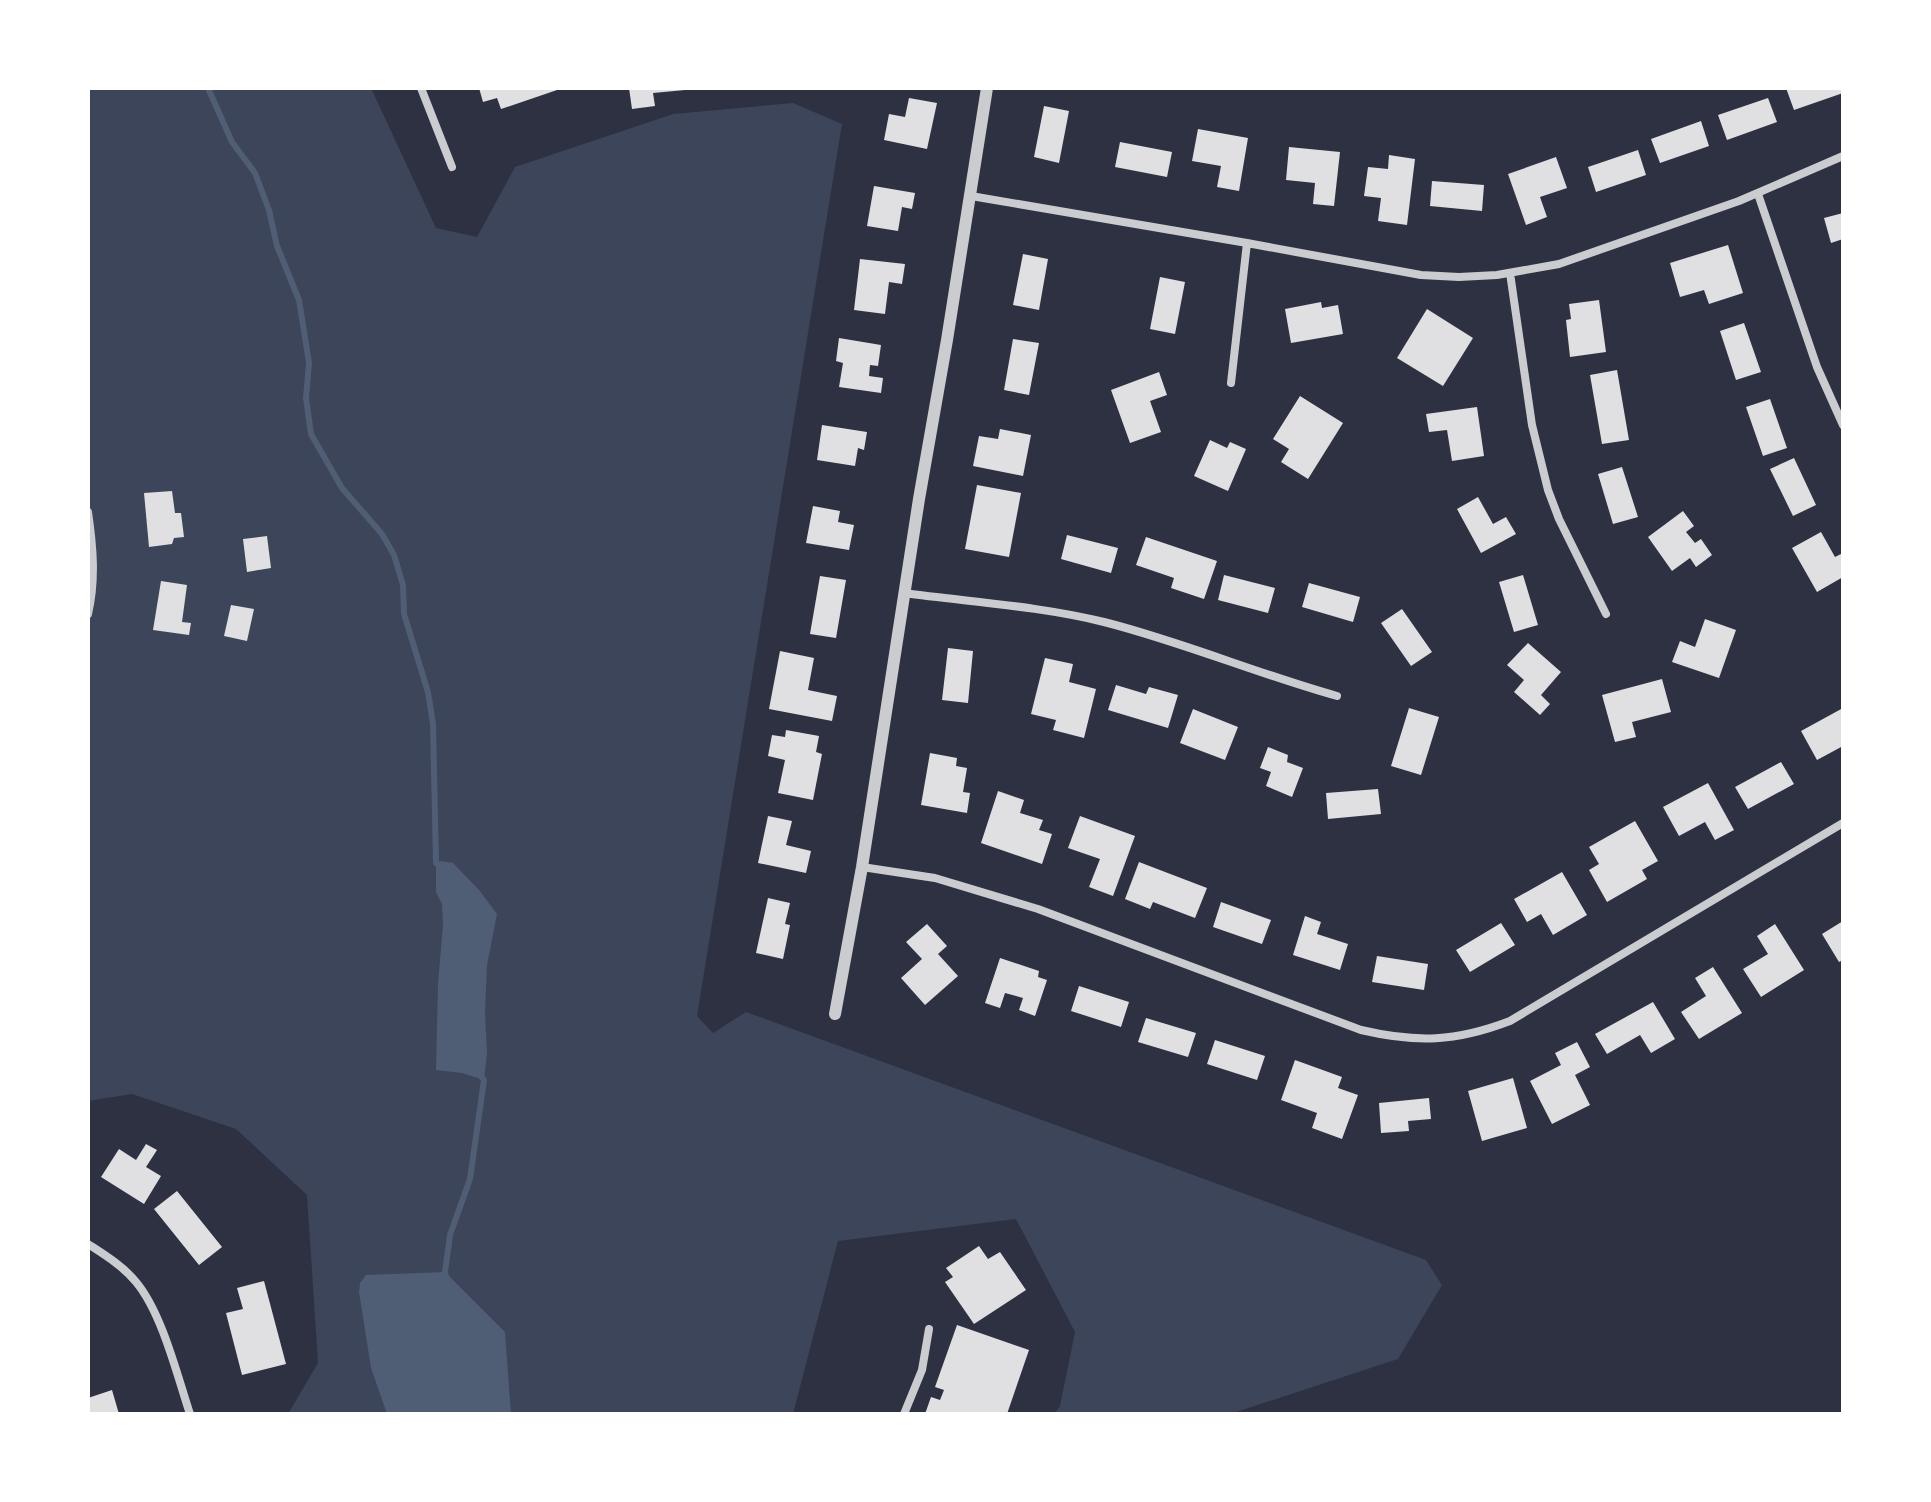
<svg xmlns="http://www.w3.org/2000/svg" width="1931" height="1502" font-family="'Fira Sans',sans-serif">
<rect width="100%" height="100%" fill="#2d3142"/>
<!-- green -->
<path fill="#3c4559" d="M88,88H371L436,228L477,237L515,167L673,114L793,103L842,124L697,1016L713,1033L746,1012L1426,1260L1442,1285L1398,1359L1230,1414H1054L1060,1406L1075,1332L1016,1219L838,1241L793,1414H288L318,1363L307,1195L236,1129L132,1094L88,1101Z"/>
<!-- water -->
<path fill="#4f5d75" d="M440,861L453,863L479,890L497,914L487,965L485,1014L487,1053L484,1080L462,1073L436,1070L438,984L443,924L442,904L436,892V863Z
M445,1272L505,1332L511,1414H387L371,1368L359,1292L360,1283L366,1275Z"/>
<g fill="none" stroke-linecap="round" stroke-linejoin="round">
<!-- stream -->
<path stroke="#4f5d75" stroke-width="6" d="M208,88L232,142L255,173L269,210L277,246L299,300L309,363L306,398L311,434L342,488L382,534L394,555L403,585L404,614L428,692L433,724L436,863L442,868
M446,1277L445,1272L450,1235L470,1179L484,1080L480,1075"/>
</g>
<!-- building -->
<path fill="#e0e0e3" d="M479,88H560V89L501,109L497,98L483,102Z
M629,88H685V90L653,93L655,106L632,109Z
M1786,88H1841L1843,93L1794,110Z
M909,98L937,103L927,149L884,140L889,114L905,117Z
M1768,98L1777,122L1727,140L1718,115Z
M1044,106L1069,111L1059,163L1034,157Z
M1701,121L1709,146L1660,163L1651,139Z
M1198,129L1248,138L1239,191L1217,187L1221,166L1192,161Z
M1120,142L1172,152L1167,177L1115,167Z
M1289,147L1340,152L1334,206L1313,204L1315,183L1286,180Z
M1638,150L1646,175L1596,192L1588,167Z
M1389,155L1415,159L1407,225L1378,221L1381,198L1364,196L1368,167L1388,169Z
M1556,157L1567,188L1540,197L1547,217L1526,225L1508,174Z
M1432,181L1484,185L1482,211L1430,206Z
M874,186L915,193L912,209L902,207L898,231L867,226Z
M1843,213V239L1831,243L1824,218Z
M1728,245L1743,293L1709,304L1704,290L1680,297L1670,263Z
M1023,254L1048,259L1039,310L1013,305Z
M860,259L905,264L902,284L889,282L885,314L854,310Z
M1160,277L1185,282L1175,334L1150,329Z
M1599,300L1606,352L1570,357L1566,320L1571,319L1569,304Z
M1321,302L1322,308L1338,305L1343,334L1291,343L1285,309Z
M1427,309L1473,338L1443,386L1397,358Z
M1744,323L1761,372L1736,380L1720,331Z
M839,338L881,345L878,366L870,365L869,376L883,378L881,393L839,387L843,363L836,361Z
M1013,339L1039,343L1029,395L1004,390Z
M1617,370L1629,440L1602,444L1590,375Z
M1159,372L1167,395L1150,401L1161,432L1130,443L1111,390Z
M1300,396L1343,423L1308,479L1281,462L1289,449L1273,439Z
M1770,399L1787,448L1763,456L1746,407Z
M1477,407L1484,456L1452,461L1447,430L1429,432L1426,414Z
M822,425L867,432L864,450L858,448L855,466L817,460Z
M1000,429L1031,435L1023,476L973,466L979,436L998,439Z
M1210,440L1227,448L1230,442L1246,449L1228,491L1194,476Z
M1794,458L1816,505L1793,516L1770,469Z
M1622,467L1638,517L1613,524L1598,474Z
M977,485L1021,493L1009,557L965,549Z
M172,491L175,513H181L184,537L174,538L172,544L149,547L144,493Z
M1478,497L1493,524L1506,517L1516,534L1481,553L1457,509Z
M813,506L840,511L838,522L854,525L849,550L806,543Z
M1683,511L1694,526L1686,532L1695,543L1701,539L1712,555L1696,567L1690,558L1672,571L1648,537Z
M1821,532L1835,557L1843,553V577L1817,592L1792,548Z
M1067,535L1118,548L1111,573L1061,559Z
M267,536L271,568L247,572L243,539Z
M1146,537L1217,561L1204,599L1171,588L1174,578L1136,565Z
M1224,575L1275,588L1268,613L1218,600Z
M1523,575L1538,625L1514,632L1499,582Z
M820,576L846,580L836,638L810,634Z
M161,581L187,585L182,622L191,623L189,635L153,630Z
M1309,583L1360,597L1353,622L1302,607Z
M231,605L254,609L247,641L224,636Z
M1402,609L1432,652L1411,666L1381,623Z
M1705,619L1736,630L1719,678L1672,662L1680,641L1695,647Z
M1528,643L1561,672L1541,695L1550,704L1540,715L1514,692L1524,680L1507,665Z
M948,648L973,651L968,703L942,700Z
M780,651L814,658L808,690L837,696L832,721L769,709Z
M1045,658L1073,664L1069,682L1096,689L1084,738L1053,730L1056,720L1031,714Z
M1662,679L1671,712L1632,722L1636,737L1615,742L1602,695Z
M1116,685L1146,694L1149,687L1178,695L1168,728L1108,710Z
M1409,708L1439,717L1421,775L1391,766Z
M1843,708V746L1817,760L1801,731Z
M1193,709L1238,727L1225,760L1180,743Z
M786,730L819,736L816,752L822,754L813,800L778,793L785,760L768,756L772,735L785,737Z
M1268,747L1288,755L1287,762L1303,768L1292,797L1266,786L1271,772L1260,768Z
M930,753L957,758L956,766L967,768L963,792L970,793L967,813L921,805Z
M1781,762L1794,784L1748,809L1735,787Z
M1708,783L1734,830L1715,840L1705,822L1679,836L1663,807Z
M1378,789L1381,814L1328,819L1326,793Z
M998,791L1024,800L1020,813L1043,820L1039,830L1052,834L1042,864L981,843Z
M768,816L792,821L786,845L811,851L806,873L758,863Z
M1080,816L1135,836L1113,896L1089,887L1100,859L1068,848Z
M1635,821L1658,861L1642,870L1647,879L1607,902L1589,870L1599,864L1589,847Z
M1139,862L1207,888L1195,918L1153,902L1150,909L1125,899Z
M1562,872L1587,915L1553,935L1541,914L1527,922L1514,899Z
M768,898L790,903L785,924L790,925L783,959L756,953Z
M1221,902L1271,920L1262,944L1213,927Z
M1305,916L1321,922L1317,934L1348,944L1340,970L1293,955Z
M1843,921V960L1839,962L1822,934Z
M1501,923L1515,945L1470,972L1456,950Z
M927,924L947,946L938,954L958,976L925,1005L901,978L922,959L906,942Z
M1775,924L1804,970L1761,997L1743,969L1768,954L1757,936Z
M1377,956L1428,964L1424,990L1372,982Z
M1000,958L1039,971L1038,977L1047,980L1035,1016L1019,1010L1023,998L1005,993L1000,1008L985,1003Z
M1713,967L1742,1013L1699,1039L1681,1012L1706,996L1695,978Z
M1079,986L1129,1002L1121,1027L1071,1011Z
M1653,1002L1675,1039L1651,1053L1640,1035L1607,1054L1595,1034Z
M1146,1018L1196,1033L1188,1057L1138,1042Z
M1215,1040L1265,1056L1257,1080L1207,1064Z
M1577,1042L1590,1067L1575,1075L1590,1105L1552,1124L1530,1081L1561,1065L1555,1053Z
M1295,1060L1342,1077L1338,1088L1358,1095L1342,1139L1312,1128L1317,1113L1281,1100Z
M1513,1078L1527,1128L1482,1141L1468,1091Z
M1429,1098L1431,1119L1408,1121L1409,1131L1381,1133L1379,1103Z
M146,1144L157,1150L146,1167L161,1176L144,1204L101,1177L119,1149L136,1160Z
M177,1191L222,1247L199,1265L154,1209Z
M979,1246L988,1259L1000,1252L1026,1290L974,1324L945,1282L953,1277L946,1268Z
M264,1281L286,1364L242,1375L226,1313L243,1309L237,1288Z
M957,1325L1029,1350L1007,1414L993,1412L992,1414H925L931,1397L940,1400L944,1390L935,1387Z
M112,1390L119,1414H89L88,1398Z"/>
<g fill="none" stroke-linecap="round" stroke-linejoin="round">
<!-- minor -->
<path stroke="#caccd0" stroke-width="8" d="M421,88L452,167
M1758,194L1817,367L1843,425
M971,196L1247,243L1421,275L1459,277L1497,275L1559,264L1739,201L1843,156
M1510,273L1532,425L1548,490L1559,519L1606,614
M1231,383L1247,243
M88,512C93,546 96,580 88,614
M904,593C970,602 1039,606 1104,622C1183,642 1258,674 1337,696
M862,867L935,878L1038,909L1361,1030C1417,1043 1455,1042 1510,1021L1843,823
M88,1244C105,1255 123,1266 136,1282C162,1313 177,1375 190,1414
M904,1414L922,1370L929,1329"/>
<!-- tertiary -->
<path stroke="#caccd0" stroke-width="12" d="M835,1014L862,867L919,499L947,340L987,88"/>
</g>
<!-- border -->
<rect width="1931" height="1502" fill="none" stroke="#ffffff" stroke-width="180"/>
</svg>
